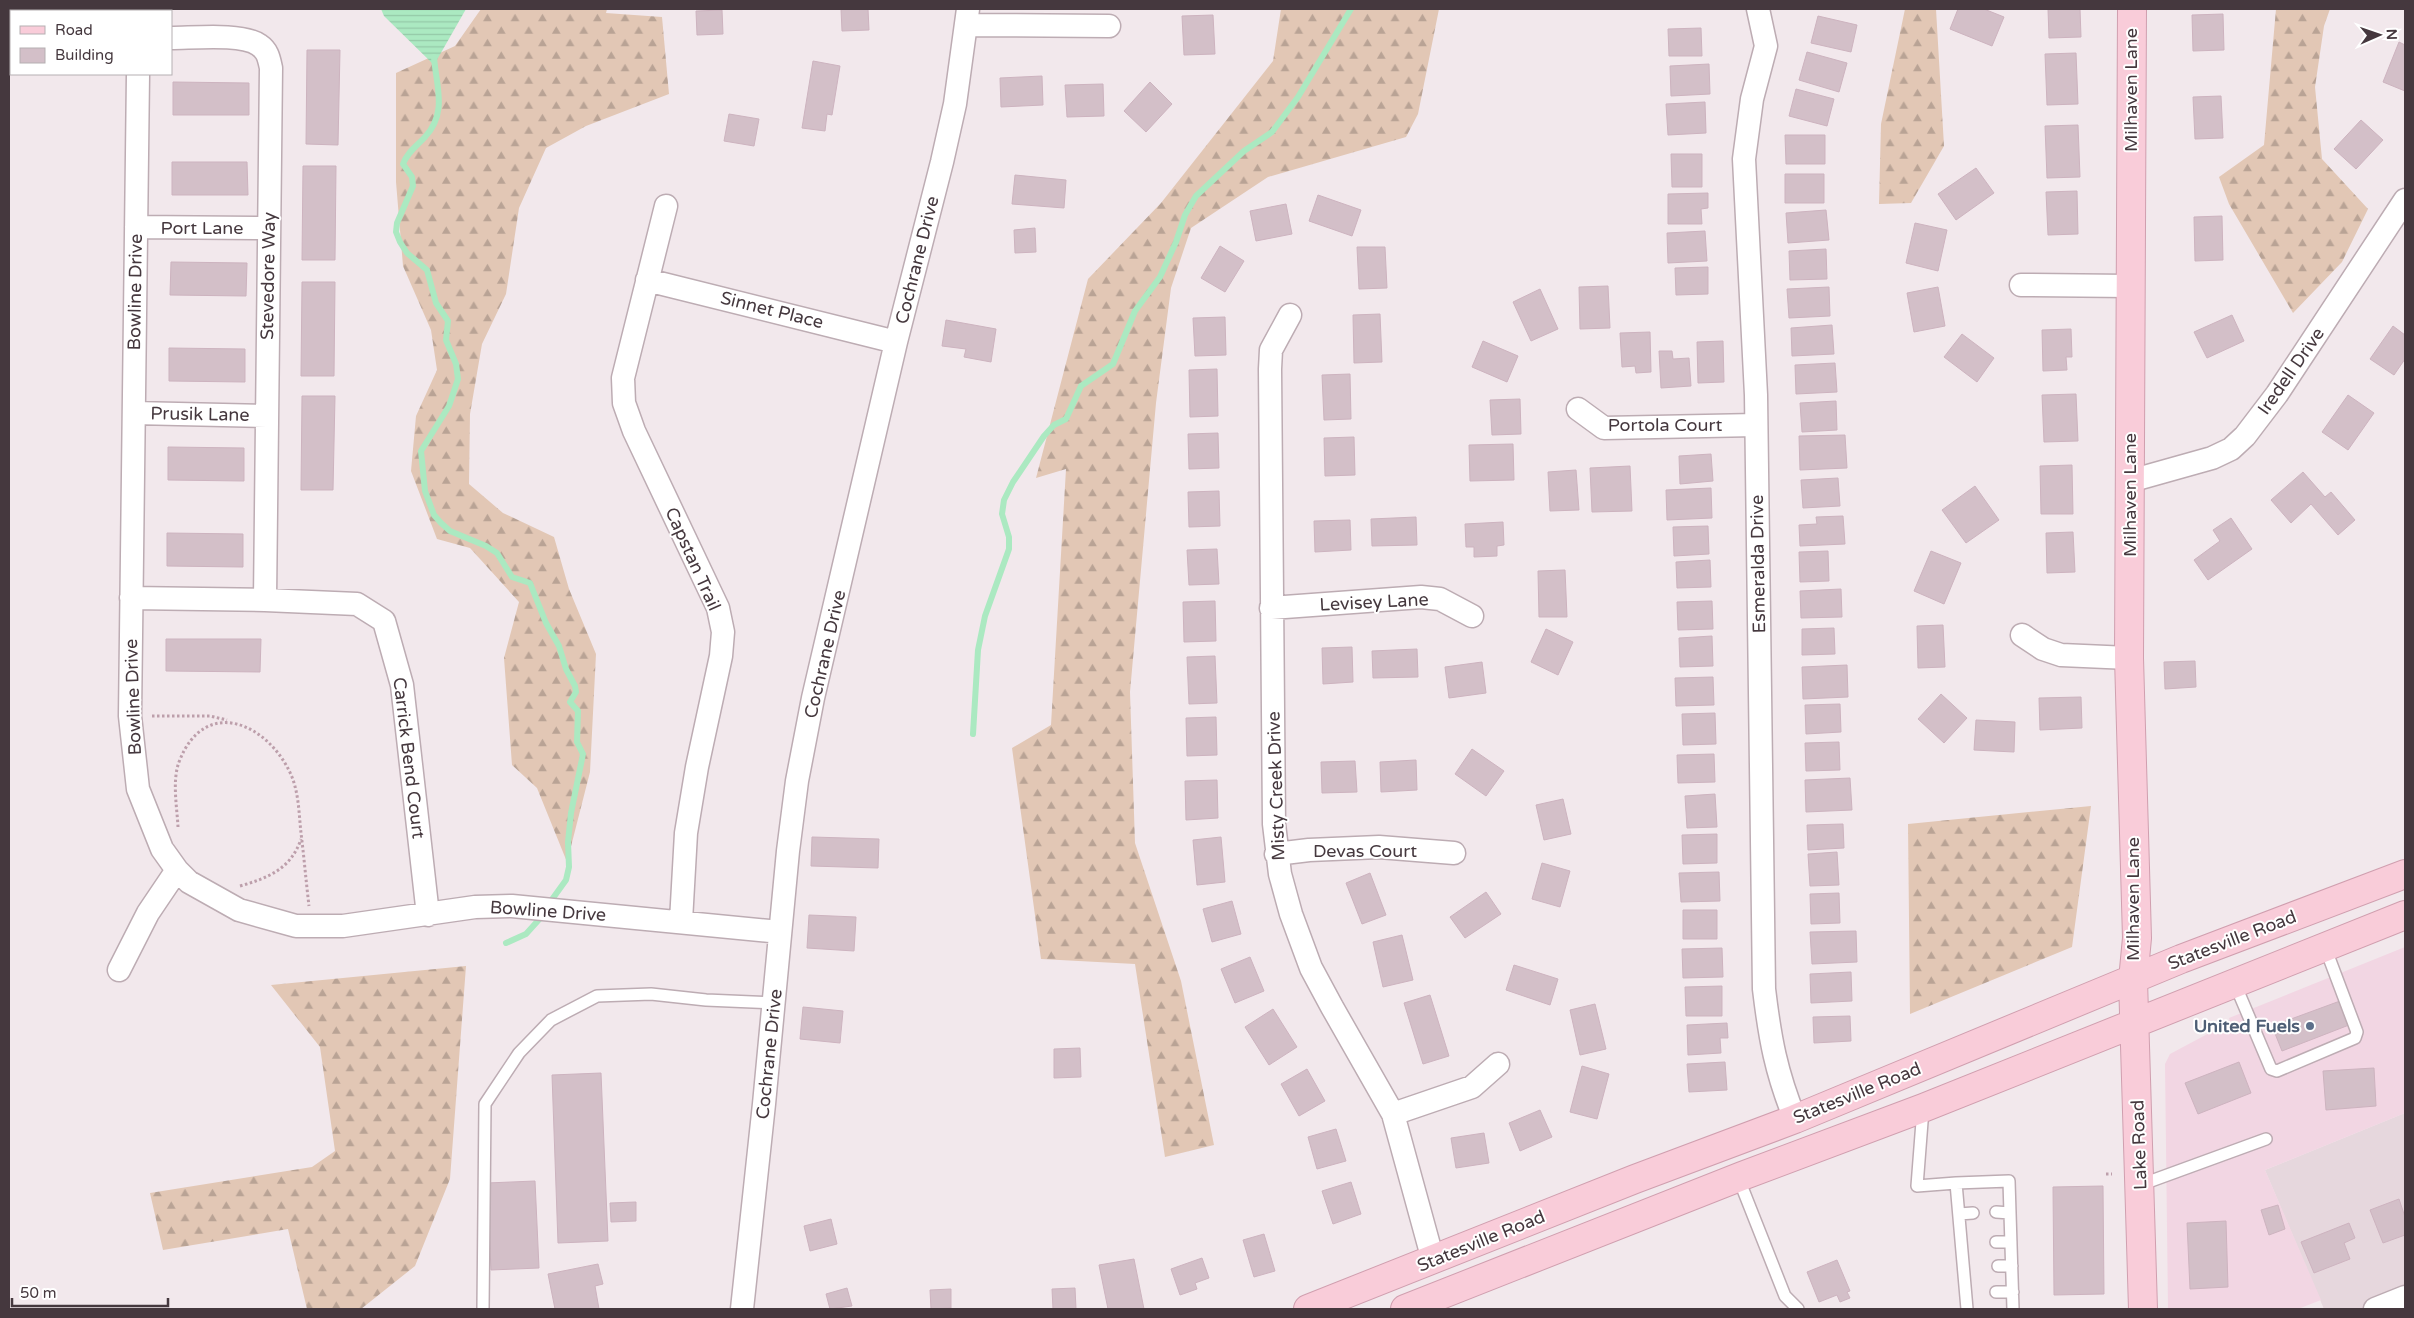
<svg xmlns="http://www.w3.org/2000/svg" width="2414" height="1318" font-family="'Varela Round',sans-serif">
<defs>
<pattern id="forest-firs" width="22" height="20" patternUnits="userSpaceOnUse" patternTransform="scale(1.25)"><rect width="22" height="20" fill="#e2c7b5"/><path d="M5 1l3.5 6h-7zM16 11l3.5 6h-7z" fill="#b9a395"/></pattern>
<pattern id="water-rules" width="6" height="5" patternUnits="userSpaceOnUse" patternTransform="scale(1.25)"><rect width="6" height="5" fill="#abe9c1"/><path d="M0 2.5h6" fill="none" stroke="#94c9a7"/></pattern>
</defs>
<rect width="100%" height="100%" fill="#f2e8ec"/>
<!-- residential -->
<path fill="#e6d7dd" d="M2405,1113V1309H2324L2265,1170Z"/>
<!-- commercial -->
<path fill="#f2d6e3" d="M2405,947V1113L2265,1170L2321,1300L2298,1309H2168L2165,1064L2170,1054L2230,1022L2229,1018Z"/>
<!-- forest -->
<path fill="url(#forest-firs)" d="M481,9H607L606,13L662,17L669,94L586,126L546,148L519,208L506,294L482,344L470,414L469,484L503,513L554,537L569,589L596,654L590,772L567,862L537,788L512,765L504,658L519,602L470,548L437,539L411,471L416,416L437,370L431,330L403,266L396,182V73L455,46Z
M1281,9H1439L1418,114L1406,137L1268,177L1191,228L1171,288L1156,403L1130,692L1135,843L1181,981L1214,1145L1165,1157L1135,964L1041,959L1012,748L1051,725L1066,469L1036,478L1088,279L1161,203L1273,61Z
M1905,9H1936L1944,146L1911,203L1879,204L1881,124Z
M2276,9H2330L2324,26L2315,87L2322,159L2368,209L2342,262L2293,313L2229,204L2219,177L2264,145Z
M2091,806L2072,947L1910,1014L1908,824Z
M466,966L450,1179L415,1266L361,1309H307L288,1229L163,1250L150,1193L312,1167L335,1151L320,1047L271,985Z"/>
<!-- water -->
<path fill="url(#water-rules)" d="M381,9H466L434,65L384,16Z"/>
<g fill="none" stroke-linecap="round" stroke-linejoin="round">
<!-- stream -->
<path stroke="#abe9c1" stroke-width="6" d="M434,57C436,86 448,112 425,137C417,146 408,151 403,164L412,177L413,186L397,223L396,232L400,242L407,253L427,270L436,303L448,321L446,340L456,364L458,379L449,406L421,451L425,491L434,515L441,523L450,531L486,546L497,553L512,577L530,583L546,623L559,646L566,669L575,686L576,692L570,702L578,711L577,742L583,754L571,813L568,842L569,867L566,880L548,905
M973,734L978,650L985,616L1009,549V537L1002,514L1004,500L1013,482L1044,436L1054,425L1066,419L1081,386L1113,364L1135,311L1160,277L1176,242L1185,215L1196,196L1244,151L1272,132L1298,97L1351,9
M506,943L526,934L544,914"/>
</g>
<!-- building -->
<path fill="#d3bfc8" stroke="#cdb3bf" d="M841,9H868L869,30L842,31Z
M1958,9H1984L2004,17L1992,46L1950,29Z
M2048,9H2080L2081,37L2049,38Z
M722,10L723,34L697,35L696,11Z
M2223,14L2224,50L2193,51L2192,15Z
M1213,15L1215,54L1184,55L1182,16Z
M1818,16L1857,25L1851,52L1811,43Z
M1701,28L1702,56H1669L1668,29Z
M2399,42L2405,45V91L2383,82Z
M307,50H340L338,145L306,144Z
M1807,52L1847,63L1839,92L1799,80Z
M2076,53L2078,104L2047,105L2045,54Z
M813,61L840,66L832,115L827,114L825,131L802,128Z
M1709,64L1710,94L1671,96L1670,66Z
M1042,76L1043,105L1001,107L1000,78Z
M173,82L249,83V115H173Z
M1150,82L1172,104L1146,132L1124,111Z
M1103,84L1104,116L1067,117L1065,85Z
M1796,89L1834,99L1827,126L1789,116Z
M2221,96L2223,138L2195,139L2193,97Z
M1705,102L1706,133L1668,135L1666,104Z
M729,114L759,119L754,146L724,141Z
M2361,120L2383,140L2356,169L2334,149Z
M2078,125L2080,177L2047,178L2045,126Z
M1785,135H1825V164H1786Z
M1671,154H1702V187H1672Z
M172,162H247L248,195H172Z
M303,166H336L335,260H302Z
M1976,168L1994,193L1956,220L1938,194Z
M1785,174H1824V203H1785Z
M1015,175L1066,180L1064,208L1012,204Z
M2077,191L2078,234L2048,235L2046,192Z
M1708,193V208L1701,209L1702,224H1668V194Z
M1318,195L1361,210L1352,236L1309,221Z
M1286,204L1292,234L1256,241L1250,211Z
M1826,210L1829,240L1788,243L1786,213Z
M2222,216L2223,260L2195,261L2194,217Z
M1915,223L1947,230L1938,271L1906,263Z
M1035,228L1036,252L1015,253L1014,230Z
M1705,231L1707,261L1668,263L1667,233Z
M1220,246L1244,261L1225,292L1201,278Z
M1357,247H1385L1387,288L1359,289Z
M1826,249L1827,279L1790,280L1789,251Z
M171,262L247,263L246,296L170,295Z
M1708,267V294L1676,295L1675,268Z
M302,282H335L334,376H301Z
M1608,286L1610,328L1580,329L1579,287Z
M1829,287L1830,316L1789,318L1787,289Z
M1938,287L1945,326L1914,332L1907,293Z
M1540,289L1558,329L1531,341L1513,302Z
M1380,314L1382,362L1354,363L1353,315Z
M2232,315L2244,341L2207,358L2194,332Z
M1225,317L1226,355L1195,356L1193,318Z
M946,320L996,329L991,362L964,357L966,349L942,346Z
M1832,325L1834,354L1792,356L1791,328Z
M2393,326L2405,335V359L2394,375L2370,359Z
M2071,329L2072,357H2066L2067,370L2043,371L2042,330Z
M1650,332L1651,372L1636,373L1635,366L1622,367L1620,333Z
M1962,334L1994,358L1977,382L1944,357Z
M1483,341L1518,356L1507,382L1472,367Z
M1723,341L1724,382L1698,383L1697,342Z
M169,348L245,349V382L169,381Z
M1659,351H1672L1673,359L1689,358L1691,386L1661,388Z
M1835,363L1837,392L1796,394L1795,365Z
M1217,369L1218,416L1190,417L1189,370Z
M1350,374L1351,419L1324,420L1322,375Z
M2076,394L2078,441L2044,442L2042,395Z
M2348,395L2374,413L2348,450L2322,432Z
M302,396H335L333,490H301Z
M1520,399L1521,434L1492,435L1490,400Z
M1836,401L1837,430L1802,432L1800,403Z
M1218,433L1219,468L1189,469L1188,434Z
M1845,435L1847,468L1800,470L1799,436Z
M1354,437L1355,475L1325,476L1324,438Z
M1513,444L1514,480L1470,481L1469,445Z
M168,447L244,448V481L168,480Z
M1711,454L1713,481L1680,484L1679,456Z
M2072,465L2073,514H2041L2040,466Z
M1630,466L1632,511L1592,512L1590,468Z
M1576,470L1579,510L1550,511L1548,472Z
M2303,472L2325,497L2331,492L2355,520L2338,535L2311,504L2291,523L2271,500Z
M1838,478L1840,506L1803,508L1801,480Z
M1975,486L1999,520L1966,543L1942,510Z
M1711,488L1712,518L1667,520L1666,490Z
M1219,491L1220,526L1189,527L1188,492Z
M1843,516L1845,544L1800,546L1799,525L1817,524L1816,517Z
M1416,517L1417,545L1372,546L1371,519Z
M2231,518L2252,549L2208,580L2194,560L2220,541L2213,530Z
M1350,520L1351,550L1315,552L1314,521Z
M1503,522L1504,545L1497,546V556L1474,557V547H1466L1465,524Z
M1708,526L1709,554L1674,556L1673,527Z
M2073,532L2075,572L2047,573L2046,533Z
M167,533L243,534V567L167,566Z
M1217,549L1219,584L1189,585L1187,550Z
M1828,551L1829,581L1800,582L1799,552Z
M1931,551L1961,563L1944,604L1914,591Z
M1710,560L1711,587L1677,588L1676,562Z
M1565,570L1567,617H1539L1538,571Z
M1841,589L1842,617L1801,618L1800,591Z
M1215,601L1216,641L1184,642L1183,602Z
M1712,601L1713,629L1678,630L1677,602Z
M1943,625L1945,667L1918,668L1917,626Z
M1834,628L1835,654L1802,655V629Z
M1546,629L1573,642L1558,675L1531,662Z
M1712,636L1713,666L1680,667L1679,638Z
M166,639H261L260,672L166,671Z
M1352,647L1353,682L1323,684L1322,648Z
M1417,649L1418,677L1373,678L1372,651Z
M1215,656L1217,703L1189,704L1187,657Z
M2195,661L2196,687L2165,689L2164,662Z
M1482,662L1486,693L1449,698L1445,667Z
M1847,665L1848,697L1803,699L1802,667Z
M1713,677L1714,705L1676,706L1675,678Z
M1941,694L1967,718L1944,743L1918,719Z
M2081,697L2082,728L2040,730L2039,698Z
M1840,704L1841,732L1806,734L1805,705Z
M1715,713L1716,744L1683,745L1682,714Z
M1216,717L1217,755L1187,756L1186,718Z
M1976,720L2015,722L2014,752L1974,750Z
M1839,742L1840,770L1806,771L1805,743Z
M1472,749L1504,771L1486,796L1455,774Z
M1714,754L1715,782L1678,783L1677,755Z
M1416,760L1417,790L1381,792L1380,762Z
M1355,761L1357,792L1322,793L1321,762Z
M1850,778L1852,810L1806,812L1805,780Z
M1217,780L1218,818L1186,820L1185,781Z
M1715,794L1717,827L1687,828L1685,796Z
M1563,799L1571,834L1544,840L1536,805Z
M1843,824L1844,848L1808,850L1807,825Z
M1717,834V863L1683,864L1682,835Z
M812,837L879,839L878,868L811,866Z
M1221,837L1225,882L1197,885L1193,840Z
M1837,852L1839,885L1810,886L1808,854Z
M1542,863L1570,871L1560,907L1532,899Z
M1719,872L1720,901L1681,902L1679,873Z
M1370,873L1386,915L1362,924L1346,883Z
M1486,892L1501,914L1465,938L1450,917Z
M1839,893L1840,923L1811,924L1810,894Z
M1232,901L1241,934L1212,942L1203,909Z
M1683,910H1717V939H1683Z
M809,915L856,917L854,951L807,948Z
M1856,931L1857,962L1812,964L1810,932Z
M1402,935L1413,980L1383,987L1373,942Z
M1722,948L1723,977L1683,978L1682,949Z
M1250,957L1264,991L1235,1003L1221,969Z
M1514,965L1558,979L1550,1005L1506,990Z
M1851,972L1852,1001L1811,1003L1810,974Z
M1722,986V1016H1686L1685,987Z
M1430,995L1449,1056L1423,1064L1404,1003Z
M2340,1001L2349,1025L2282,1051L2272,1026Z
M1595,1004L1606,1049L1580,1055L1570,1010Z
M803,1007L843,1011L840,1043L800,1039Z
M1273,1009L1297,1047L1269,1065L1245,1027Z
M1850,1016L1851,1041L1814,1043L1813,1017Z
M1727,1023L1728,1038H1720L1721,1053L1688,1055L1687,1025Z
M1080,1048L1081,1077L1054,1078V1049Z
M1725,1062L1727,1090L1689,1092L1687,1064Z
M2239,1062L2251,1093L2198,1114L2185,1083Z
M1582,1066L1609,1074L1597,1119L1570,1112Z
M2374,1068L2376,1106L2326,1110L2323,1071Z
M1307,1069L1325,1101L1299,1116L1281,1084Z
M601,1073L608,1241L558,1243L552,1075Z
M1540,1110L1552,1137L1520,1151L1509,1123Z
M1336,1129L1346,1161L1317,1169L1308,1137Z
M1484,1133L1489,1163L1456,1168L1451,1138Z
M535,1181L539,1268L491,1270L487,1183Z
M1351,1182L1361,1214L1333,1224L1322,1191Z
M2103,1186L2104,1294L2054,1295L2053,1187Z
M2399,1199L2405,1217V1235L2383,1243L2370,1210Z
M636,1202V1221L611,1222L610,1203Z
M2278,1205L2285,1229L2269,1235L2261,1210Z
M831,1219L837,1244L810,1251L804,1226Z
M2226,1221L2228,1287L2190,1289L2187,1223Z
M2349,1223L2355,1238L2344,1243L2350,1259L2314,1273L2301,1242Z
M1264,1234L1275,1271L1254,1277L1243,1240Z
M1202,1258L1209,1278L1195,1283L1197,1289L1180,1295L1171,1269Z
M1134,1259L1144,1309H1108L1099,1265Z
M1837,1260L1850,1291L1847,1292L1850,1298L1840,1302L1837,1295L1819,1302L1807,1272Z
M598,1264L603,1284L595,1286L599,1309H555L548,1274Z
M847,1288L852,1306L830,1309L826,1294Z
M1075,1288L1076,1309H1053L1052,1289Z
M951,1289V1308L931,1309L930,1290Z"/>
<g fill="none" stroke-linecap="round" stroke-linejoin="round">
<!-- lane casing -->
<g stroke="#bdacb3" stroke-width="14">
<path id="lane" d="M2235,984L2271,1069L2277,1071L2355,1038L2357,1032L2325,947
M1923,1109L1917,1186L1956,1183L1967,1309
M1738,1177L1785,1296L1798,1309
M1956,1183L2009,1181L2013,1309
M2140,1185L2266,1139
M1996,1212L2010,1213
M1959,1214L1973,1213
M1996,1242H2011
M1998,1266H2012
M1996,1292H2013
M483,1309L485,1104L519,1053L551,1020L597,996L651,994L706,1000L774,1003"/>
</g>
<!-- street casing -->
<g stroke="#bdacb3" stroke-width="25">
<path id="street" d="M137,9V11
M1758,9L1766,46L1752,99L1744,159L1756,395L1764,989C1770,1039 1776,1072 1795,1119
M966,25L1109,26
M171,38C194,38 242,33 259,45C268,51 269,59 271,68L265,600
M138,74L130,716L138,789L162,849L177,870L189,882L239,910L296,926H343L475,907L512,906L780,932
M666,206L623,378L624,403L634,431L718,608L723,632L721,656L697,767L686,833L681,921
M136,227L269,228
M647,280L896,342
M2021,285L2130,286
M1290,315L1271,350L1270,369L1274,824L1280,874L1291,914L1311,968L1332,1007L1393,1114L1433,1260
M1578,409L1604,428L1756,425
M134,413L267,416
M2130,481L2212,458L2231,449L2245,436L2277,394L2405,200
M131,598L265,600L357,604L384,621L402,685L428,915
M1271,608L1421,597L1440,599L1472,616
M2022,635L2043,649L2061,655L2129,658
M1276,854L1309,850L1379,847L1454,853
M119,970L148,913L177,870
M1393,1114L1472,1087L1498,1064
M742,1309L764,1104L788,851L797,781L813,698L896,342L942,162L955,104L968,9
M2375,1309L2405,1297"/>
</g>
<!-- secondary casing -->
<g stroke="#d09faf" stroke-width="30">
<path id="secondary" d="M2132,9L2129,658L2137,938L2133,980L2143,1309
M1308,1309L1635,1179L1795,1119L2181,959L2405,874
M1405,1309L1742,1176L1923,1108L2405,915"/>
</g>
<!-- path -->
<path stroke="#bd9fab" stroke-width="3" stroke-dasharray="2.5 2.5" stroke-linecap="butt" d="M152,716H210L227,720
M178,827C177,807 172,781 179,762C205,694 270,724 292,777C299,795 299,815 301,833C304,857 306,881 309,906
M240,886C268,878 291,869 301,839
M2106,1174H2112"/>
<!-- lane -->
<use href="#lane" stroke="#fff" stroke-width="11"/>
<!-- street -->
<use href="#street" stroke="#fff" stroke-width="22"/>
<!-- secondary -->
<use href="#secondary" stroke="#f9ccd9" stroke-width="28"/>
</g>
<!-- markers -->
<circle fill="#5c6f8a" stroke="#fff" stroke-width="2" cx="2310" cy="1026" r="5"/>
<g text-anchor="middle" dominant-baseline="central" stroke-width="4" stroke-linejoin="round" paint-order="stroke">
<!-- street labels -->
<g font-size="18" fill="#45383e" stroke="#fff">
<text transform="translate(2131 90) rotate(-90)">Milhaven Lane</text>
<text x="202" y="228">Port Lane</text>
<text transform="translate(917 260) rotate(-76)">Cochrane Drive</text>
<text transform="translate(268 276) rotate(-89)">Stevedore Way</text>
<text transform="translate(135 292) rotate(-89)">Bowline Drive</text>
<text transform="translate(772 310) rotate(14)">Sinnet Place</text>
<text transform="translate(2291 371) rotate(-55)">Iredell Drive</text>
<text transform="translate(200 414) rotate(1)">Prusik Lane</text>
<text x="1665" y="425">Portola Court</text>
<text transform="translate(2130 495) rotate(-90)">Milhaven Lane</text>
<text transform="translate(693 559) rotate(66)">Capstan Trail</text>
<text transform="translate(1758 564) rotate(-91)">Esmeralda Drive</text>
<text transform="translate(1374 602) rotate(-3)">Levisey Lane</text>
<text transform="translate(825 654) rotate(-77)">Cochrane Drive</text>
<text transform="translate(133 697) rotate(-92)">Bowline Drive</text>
<text transform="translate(409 758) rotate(83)">Carrick Bend Court</text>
<text transform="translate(1276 786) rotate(-92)">Misty Creek Drive</text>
<text x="1365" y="851">Devas Court</text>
<text transform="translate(2133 899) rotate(-90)">Milhaven Lane</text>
<text transform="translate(548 911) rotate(4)">Bowline Drive</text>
<text transform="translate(2232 940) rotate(-21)">Statesville Road</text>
<text transform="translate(769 1054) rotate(-84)">Cochrane Drive</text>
<text transform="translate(1857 1093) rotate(-22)">Statesville Road</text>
<text transform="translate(2139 1145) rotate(-92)">Lake Road</text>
<text transform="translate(1481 1241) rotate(-22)">Statesville Road</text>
</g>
<!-- service labels -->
<g font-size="18" font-weight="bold" fill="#4e5e75" stroke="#fff" text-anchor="end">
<text x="2300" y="1026">United Fuels</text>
</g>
</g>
<!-- border -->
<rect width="2414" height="1318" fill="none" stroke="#45383e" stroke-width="20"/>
<!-- legend -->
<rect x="10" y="10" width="162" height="65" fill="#ffffff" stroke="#b5afb2"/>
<rect x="20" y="26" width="25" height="8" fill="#f9ccd9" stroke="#b5afb2"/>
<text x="55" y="35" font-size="15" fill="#45383e">Road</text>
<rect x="20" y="48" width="25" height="15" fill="#d3bfc8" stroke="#b5afb2"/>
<text x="55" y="60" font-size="15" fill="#45383e">Building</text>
<!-- north arrow -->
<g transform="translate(2379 35) rotate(88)" stroke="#ffffff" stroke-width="4" paint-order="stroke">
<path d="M0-4L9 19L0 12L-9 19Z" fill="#45383e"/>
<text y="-8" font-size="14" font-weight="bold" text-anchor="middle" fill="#45383e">N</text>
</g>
<!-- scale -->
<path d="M12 1298v8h156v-8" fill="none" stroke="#45383e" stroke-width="2.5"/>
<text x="20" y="1298" font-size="15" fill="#45383e" stroke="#ffffff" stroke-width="4" paint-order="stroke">50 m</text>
</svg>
